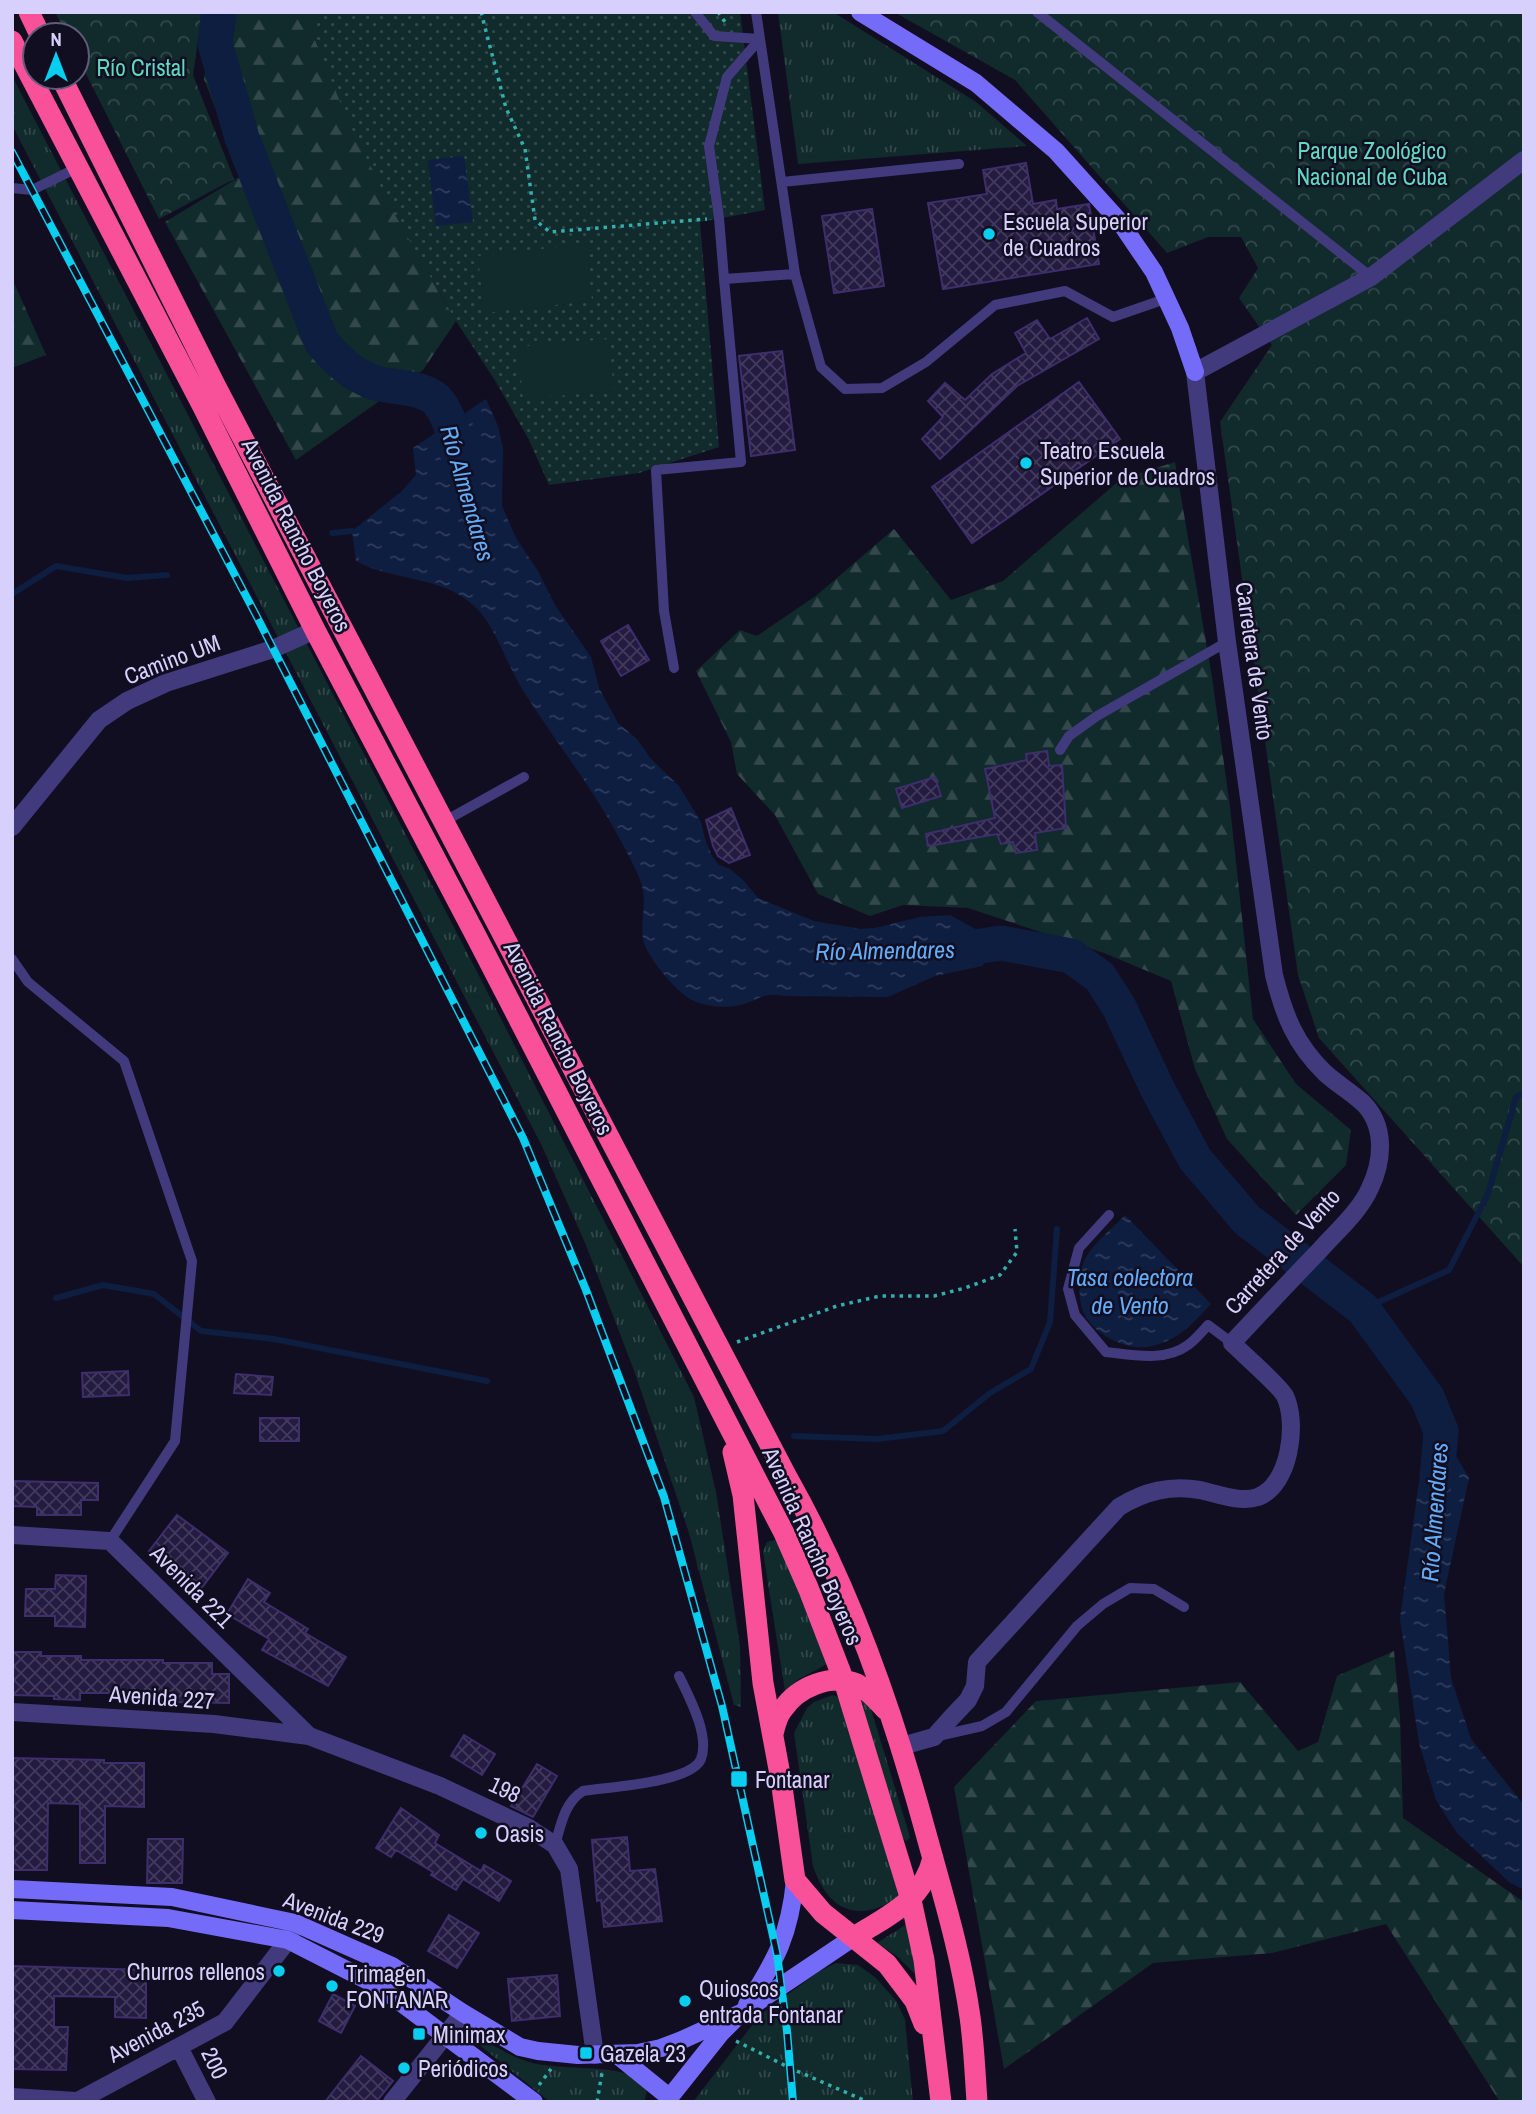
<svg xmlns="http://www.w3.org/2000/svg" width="1536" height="2114" font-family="'Archivo Narrow',sans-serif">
<defs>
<pattern id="grass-tufts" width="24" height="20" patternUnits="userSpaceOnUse" patternTransform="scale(1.75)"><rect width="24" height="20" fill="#112a2b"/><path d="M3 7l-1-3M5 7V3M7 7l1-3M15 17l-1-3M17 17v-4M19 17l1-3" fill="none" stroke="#33484b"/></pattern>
<pattern id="forest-firs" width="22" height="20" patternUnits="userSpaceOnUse" patternTransform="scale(1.75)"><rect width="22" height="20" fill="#112a2b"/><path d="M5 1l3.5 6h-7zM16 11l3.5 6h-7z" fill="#33484b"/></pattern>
<pattern id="park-crowns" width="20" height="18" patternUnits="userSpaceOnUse" patternTransform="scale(1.75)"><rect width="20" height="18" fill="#112a2b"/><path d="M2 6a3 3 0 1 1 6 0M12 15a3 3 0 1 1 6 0" fill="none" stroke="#33484b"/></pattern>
<pattern id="garden-dots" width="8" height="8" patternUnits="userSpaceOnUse" patternTransform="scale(1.75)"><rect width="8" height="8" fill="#112a2b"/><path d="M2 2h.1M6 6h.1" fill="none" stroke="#33484b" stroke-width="1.8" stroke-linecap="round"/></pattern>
<pattern id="water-ripples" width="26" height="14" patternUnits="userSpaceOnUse" patternTransform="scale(1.75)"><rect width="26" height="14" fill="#0d1e41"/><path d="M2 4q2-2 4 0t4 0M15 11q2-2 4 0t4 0" fill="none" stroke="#303e5d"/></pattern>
<pattern id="building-cross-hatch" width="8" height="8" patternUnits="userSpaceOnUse" patternTransform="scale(1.75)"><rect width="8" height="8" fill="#241b41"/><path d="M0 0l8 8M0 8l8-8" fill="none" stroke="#433b5d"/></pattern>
</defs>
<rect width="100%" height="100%" fill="#120e21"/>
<!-- grass -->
<path fill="url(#grass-tufts)" d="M778,12H833L976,102L1027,146L798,164Z
M12,76L473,964L694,1397L716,1492L740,1646L741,1707L734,1705L689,1533L635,1373L586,1245L542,1146L12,125Z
M774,1540L781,1543L829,1663L799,1679L785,1691L763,1552L767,1542Z
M853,1692L870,1706L910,1837L907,1841L903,1838Z
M833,1695L841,1698L899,1897C858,1924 828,1911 813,1866L794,1733L807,1708L814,1702Z
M910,1922L918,1977L897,1956L877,1943Z
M836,1963L858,1965L876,1978L897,2002L905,2020L913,2102H693L760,2015L818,1972Z
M475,2035C492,2045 510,2056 529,2062C559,2071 606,2064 632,2076C638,2079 643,2086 647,2091L644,2102H550L472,2039Z"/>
<!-- forest -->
<path fill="url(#forest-firs)" d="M215,12H315V40L429,274L456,321L423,370L296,460L165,222L241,176L204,79Z
M12,278L46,355L12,368Z
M1175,462L1212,677L1230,807L1253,1019L1296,1084L1351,1130L1346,1165L1296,1215L1227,1139L1195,1069L1171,981L1104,953L968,908L903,905L870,916L818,894L775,815L737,774L731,742L696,671L740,630L757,636L817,595L894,529L951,600L1003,581L1121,479Z
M1394,1651L1400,1716L1403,1818L1524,1902V2102H1500L1386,1924L1272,1953L1153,1963L1004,2069L954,1787L1036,1701L1240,1682L1298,1751L1318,1742L1337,1676Z"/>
<!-- park -->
<path fill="url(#park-crowns)" d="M55,12H202L193,75L234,179L159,219L77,56V35H67Z
M894,12H1524V1267L1319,1038L1298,975L1220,422L1272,345L1239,298L1258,268L1241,237H1208L1167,253L1015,80Z"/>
<!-- garden -->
<path fill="url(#garden-dots)" d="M315,12H740L765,210L700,222L719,447L639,473L549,485L529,440L496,382L456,321L395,215L347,119L315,40Z"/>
<!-- pitch -->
<path fill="#112a2b" d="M586,244L592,301L484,313L478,256Z
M609,339L614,391L523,399L518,347Z"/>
<!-- water -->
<path fill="url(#water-ripples)" d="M464,156L473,222L436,226L428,160Z
M486,399L498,426L503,448L502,506L516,538L538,571L555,605L591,657L599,688L618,723L637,739L651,759L679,786L701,822L705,839L712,856L719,865L730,869L743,880L758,898L814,921L861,929L875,928L920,917L950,915L1001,943L982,966L935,976L888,997L784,996C763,992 763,998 744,1004C730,1009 705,1007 692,1000C676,992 646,956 643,939C640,922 647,903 642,886C638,871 629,857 622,843C594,789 556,743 524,692C509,669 498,634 481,613C448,574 396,583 356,561L352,531L402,491L416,475L413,448Z
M1125,1215L1211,1304C1194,1322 1181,1338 1156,1345C1132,1353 1100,1339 1086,1317C1077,1303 1078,1274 1085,1259C1094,1242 1112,1229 1125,1215Z
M1441,1431L1469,1478L1444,1594L1451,1678L1471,1739L1524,1805V1890L1509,1882L1457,1833L1436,1800L1419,1743L1400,1619L1419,1482Z"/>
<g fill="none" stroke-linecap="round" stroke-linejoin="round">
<!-- stream -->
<path stroke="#0d1e41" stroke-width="6" d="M332,533L352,531
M12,594L56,566L127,578L167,575
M56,1298L103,1285L154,1294L201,1331L274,1339L487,1381
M1363,1309L1449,1270L1488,1194L1516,1097L1524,1093
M794,1436L877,1439L943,1431L990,1393L1031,1369L1050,1322L1057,1229"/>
<!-- river -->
<path stroke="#0d1e41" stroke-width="35" d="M219,12L215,44L242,138L322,343C337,359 350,374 373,382C392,389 426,385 439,403C453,421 456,448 461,470
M955,950L1001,943L1071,956L1100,977L1119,1007L1158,1090L1195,1159L1247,1220L1363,1309L1427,1397L1441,1431L1437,1477"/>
</g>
<!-- building -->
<path fill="url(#building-cross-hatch)" stroke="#3d2e6c" stroke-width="2" d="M1026,163L1033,204L1056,200L1057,209L1089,204L1099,264L943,289L928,203L987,194L983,170Z
M872,209L884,286L834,293L822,216Z
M1087,318L1099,339L1017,386L940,459L922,439L943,417L928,401L945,383L965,400L992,374L1026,353L1015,333L1037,320L1050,339Z
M782,351L795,450L751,456L739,356Z
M1079,382L1120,439L972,543L932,487Z
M628,625L649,660L621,676L601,641Z
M1047,751L1049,766L1062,765L1066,828L1035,833L1037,850L1016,853L1013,842L1001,844L997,834L928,846L926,834L995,818L985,769L1027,760L1026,754Z
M935,777L941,796L902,808L896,789Z
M731,808L750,855L729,863L718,856L713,846L706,820Z
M128,1371L129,1395L83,1397L82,1373Z
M236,1374L273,1377L271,1395L234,1393Z
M260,1418H299V1441H260Z
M12,1481L98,1483V1500H81V1515H37V1507L12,1506Z
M177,1515L228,1553L200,1590L149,1551Z
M56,1575L86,1576L85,1627L55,1626V1616H25L26,1589H55Z
M248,1579L270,1593L264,1602L308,1629L305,1633L346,1657L328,1686L262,1650L269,1639L227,1614Z
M12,1652H41V1656H81V1660H163V1663H212V1674H229V1703L173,1702V1697L133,1696V1693H80V1700L54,1699V1696L12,1695Z
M464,1735L495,1754L482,1775L451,1756Z
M12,1758L104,1760V1763H144V1807L105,1806V1863H80V1804L48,1803L47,1870H12Z
M537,1764L557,1776L533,1817L511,1806Z
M401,1808L439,1835L435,1843L481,1871L484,1865L511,1881L499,1901L463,1879L456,1890L431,1875L433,1872L396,1850L391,1857L376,1848Z
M627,1837L630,1871L655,1869L662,1921L604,1927L601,1900L597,1901L592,1840Z
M148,1839H183L182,1883H147Z
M449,1915L479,1933L457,1968L428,1951Z
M12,1966L146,1970V2018L115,2017V1997L54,1996V2027H68L66,2070L12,2069Z
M557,1975L560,2016L512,2021L508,1979Z
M333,1994L355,2006L341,2033L319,2021Z
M361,2056L393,2081L376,2102H325Z"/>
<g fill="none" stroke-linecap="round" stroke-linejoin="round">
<!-- path -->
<path stroke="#33aead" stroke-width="3.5" stroke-dasharray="3.5 5" stroke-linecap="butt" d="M481,12L506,108L525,149L535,220L550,232L707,219
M718,12L725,22
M737,1342L837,1306L880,1296H934L965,1288L1000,1275L1017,1252L1015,1229
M736,2041L790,2068L868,2102
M539,2085L551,2069
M597,2102L602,2073"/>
<!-- lane -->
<path stroke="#413b7e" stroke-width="10" d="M695,12L714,36L760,39
M756,12L795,274L724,279L719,218L709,146L727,77L760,39
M1037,12L1371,277
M782,182L959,164
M12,188L32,190L77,168
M795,274L821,367L845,389L882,388L926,362L995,305L1065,291L1113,317L1168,298
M674,668L664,611L656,470L741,462L724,279
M1060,750L1069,736L1097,716L1227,642
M443,822L524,777
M12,959L28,982L124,1061L192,1261L175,1441L110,1541
M1109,1215L1079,1248L1068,1289L1075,1315L1106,1352C1133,1355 1165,1362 1188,1345C1195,1340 1202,1332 1208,1325L1232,1343
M938,1736L982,1726L1006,1712L1077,1626L1103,1604L1130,1588L1154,1589L1184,1607
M555,1845C561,1825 564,1803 583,1791C607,1787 691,1783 701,1759C710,1735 689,1697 679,1676"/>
<!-- street -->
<path stroke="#413b7e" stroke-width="18" d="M12,827L99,720L127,701L166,683L273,649L315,630
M12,1535L110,1541L309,1736
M12,1712L214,1724L309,1736L440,1786L529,1828L555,1845L569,1869L595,2055
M902,1746L934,1737L951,1718L968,1700L975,1686L977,1662L1119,1507C1145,1491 1170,1485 1200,1490C1218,1494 1240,1503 1258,1497C1290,1485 1298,1423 1285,1396C1280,1386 1242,1353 1232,1343C1261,1312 1290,1281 1320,1250C1337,1231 1360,1211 1370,1188C1383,1161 1386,1126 1363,1103C1351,1092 1337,1084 1325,1073C1295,1044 1284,1015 1274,975L1227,642L1195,372L1371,277L1524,160
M179,2047L207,2102
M12,2097L76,2101
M76,2102L225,2022L288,1940L293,1927
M392,2102L463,2013"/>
<!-- secondary -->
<path stroke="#756bf9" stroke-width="18" d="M860,12L976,83L1056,151L1120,222L1154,272L1180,328L1195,372
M12,1889L172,1897L295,1923L392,1966L463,2013L520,2047L538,2051L578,2055L638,2053L661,2048L682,2040L741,2013
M12,1910L168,1918L288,1940L380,1987L534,2102
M747,2005C776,1960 790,1934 795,1880
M616,2054L669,2097
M666,2102L721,2033L741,2013L854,1937"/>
<!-- highway -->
<path stroke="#f85099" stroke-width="21" d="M29,12L40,35
M12,41L202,405L315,630L476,936L784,1533L809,1590L844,1681L911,1900L924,1960L941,2102
M61,77L215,385L788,1479C850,1589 892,1709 925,1830C942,1892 961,1953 970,2017C974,2045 975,2073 977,2102
M733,1452L743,1495L763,1683L781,1780L795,1880L823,1913L887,1964L915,2001L924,2024
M773,1734C775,1725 777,1716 783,1709C798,1687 831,1673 857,1684C868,1690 877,1700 886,1710
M854,1937C889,1915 922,1902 933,1858"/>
<!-- rail casing -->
<g stroke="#09cef0" stroke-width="8">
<path id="rail" d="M12,152L256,615L523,1138L586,1290L664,1497L722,1706L777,1954L787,2031L793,2102"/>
</g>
<!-- rail -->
<use href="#rail" stroke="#120e21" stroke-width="5" stroke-dasharray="16" stroke-linecap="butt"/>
</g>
<!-- markers -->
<g fill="#09cef0" stroke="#120e21" stroke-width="2.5">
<circle cx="989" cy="234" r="7"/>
<circle cx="1026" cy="463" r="7"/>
<rect x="730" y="1770" width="18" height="18" rx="3.5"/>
<circle cx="481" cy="1833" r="7"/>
<circle cx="279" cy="1971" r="7"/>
<circle cx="332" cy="1986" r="7"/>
<circle cx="685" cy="2001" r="7"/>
<rect x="412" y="2027" width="14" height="14" rx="3.5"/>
<rect x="579" y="2046" width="14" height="14" rx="3.5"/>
<circle cx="404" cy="2068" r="7"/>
</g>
<g text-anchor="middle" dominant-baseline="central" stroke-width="5" stroke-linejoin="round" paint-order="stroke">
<!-- park labels -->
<g font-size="23" fill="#5fdac1" stroke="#120e21">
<text x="141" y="67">Río Cristal</text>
<text x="1372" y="150">Parque Zoológico<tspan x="1372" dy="26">Nacional de Cuba</tspan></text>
</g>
<!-- poi labels -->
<g font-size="23" fill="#d7d0fd" stroke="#120e21" text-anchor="start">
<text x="1003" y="221">Escuela Superior<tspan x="1003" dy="26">de Cuadros</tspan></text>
<text x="1040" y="450">Teatro Escuela<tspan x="1040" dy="26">Superior de Cuadros</tspan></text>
<text x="755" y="1779">Fontanar</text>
<text x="495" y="1833">Oasis</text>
<text x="265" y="1971" text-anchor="end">Churros rellenos</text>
<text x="346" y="1973">Trimagen<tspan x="346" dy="26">FONTANAR</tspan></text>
<text x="699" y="1988">Quioscos<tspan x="699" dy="26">entrada Fontanar</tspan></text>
<text x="433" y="2034">Minimax</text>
<text x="600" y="2053">Gazela 23</text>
<text x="418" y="2068">Periódicos</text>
</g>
<!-- street labels -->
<g font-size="23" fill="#d7d0fd" stroke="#120e21">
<text transform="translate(297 535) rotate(63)">Avenida Rancho Boyeros</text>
<text transform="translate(172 659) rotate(-21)">Camino UM</text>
<text transform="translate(1255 661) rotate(82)">Carretera de Vento</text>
<text transform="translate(559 1038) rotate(63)">Avenida Rancho Boyeros</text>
<text transform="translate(1282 1251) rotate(-48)">Carretera de Vento</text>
<text transform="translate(813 1546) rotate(66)">Avenida Rancho Boyeros</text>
<text transform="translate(192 1586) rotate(45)">Avenida 221</text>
<text transform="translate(162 1697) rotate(4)">Avenida 227</text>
<text transform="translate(505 1789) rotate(25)">198</text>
<text transform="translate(334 1917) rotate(21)">Avenida 229</text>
<text transform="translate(156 2031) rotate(-28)">Avenida 235</text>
<text transform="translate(215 2063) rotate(64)">200</text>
</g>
<!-- water labels -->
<g font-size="24" font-style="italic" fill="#62acf9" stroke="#120e21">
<text transform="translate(468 493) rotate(74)">Río Almendares</text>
<text transform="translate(885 950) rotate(-1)">Río Almendares</text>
<text x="1130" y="1277">Tasa colectora<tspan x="1130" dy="28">de Vento</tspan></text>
<text transform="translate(1434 1512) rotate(-86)">Río Almendares</text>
</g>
</g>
<!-- border -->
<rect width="1536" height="2114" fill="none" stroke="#d7d0fd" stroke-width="28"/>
<!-- north arrow -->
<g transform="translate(56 56)"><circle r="33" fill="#120e21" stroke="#615c79" stroke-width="2"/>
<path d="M0-5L12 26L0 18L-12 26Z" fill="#09cef0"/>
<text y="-10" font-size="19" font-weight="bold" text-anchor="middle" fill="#d7d0fd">N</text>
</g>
</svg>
